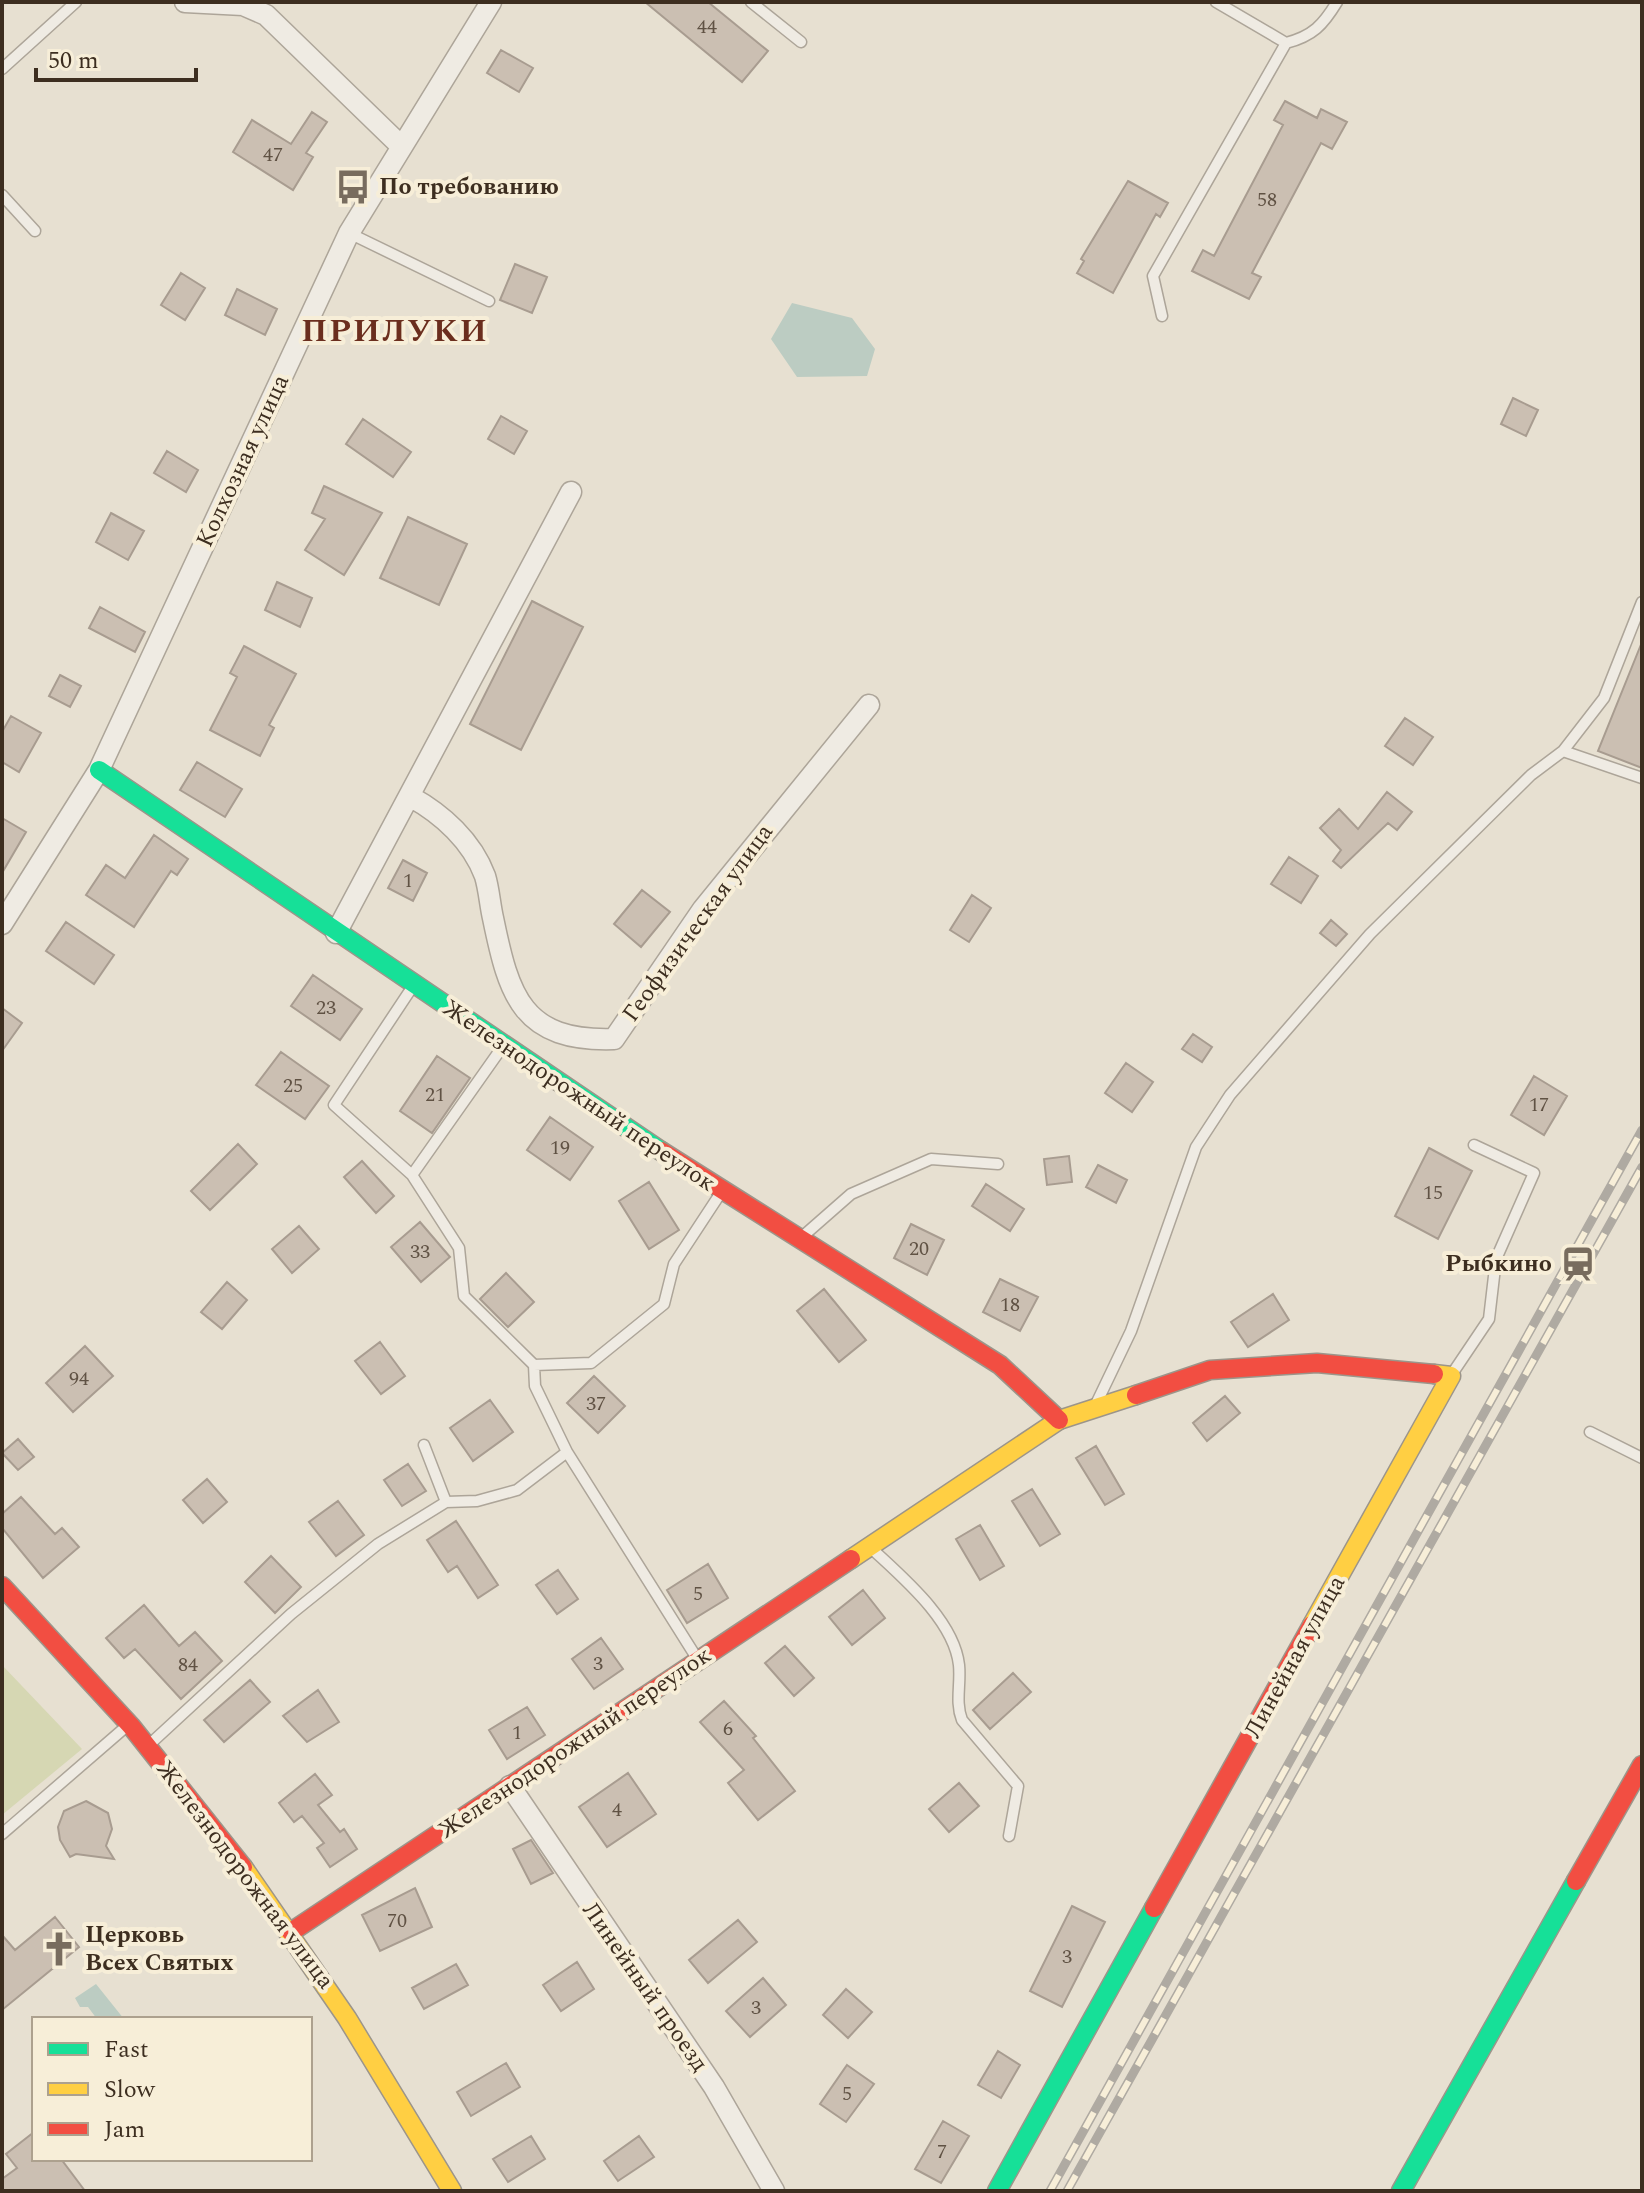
<svg xmlns="http://www.w3.org/2000/svg" width="1644" height="2193" font-family="Spectral,serif">
<rect width="100%" height="100%" fill="#e7e0d1"/>
<!-- green -->
<path fill="#d6d7b3" d="M2,1665L82,1749L2,1815Z"/>
<!-- water -->
<path fill="#bcccc2" d="M792,303L852,318L875,349L867,376L797,377L771,339Z
M96,1984L124,2019H97L88,2007H80L75,1998Z"/>
<!-- building -->
<path fill="#cbbfb2" stroke="#a89c90" stroke-width="2" d="M645,2H708L768,51L742,82Z
M501,50L533,68L519,92L487,73Z
M1285,101L1317,118L1321,109L1347,122L1332,149L1321,143L1252,273L1261,277L1249,299L1192,271L1203,250L1214,256L1283,125L1274,120Z
M312,112L327,122L306,153L313,157L293,190L233,152L252,120L291,144Z
M1128,181L1168,203L1160,217L1156,214L1113,293L1077,273L1084,261L1081,259Z
M515,264L547,277L532,313L500,300Z
M181,273L205,288L185,320L161,305Z
M237,289L277,309L265,335L225,315Z
M1513,398L1538,410L1526,436L1501,424Z
M501,416L527,431L514,454L488,439Z
M363,419L411,452L393,477L346,444Z
M167,451L198,470L186,492L154,473Z
M324,486L382,513L344,575L305,550L325,519L312,513Z
M111,513L144,531L128,560L96,542Z
M408,517L467,544L439,605L380,578Z
M277,582L312,598L300,627L265,610Z
M532,601L583,627L521,750L470,724Z
M100,607L145,632L135,652L89,628Z
M1642,642V768L1598,751Z
M244,646L296,674L269,725L274,728L260,756L210,730L237,677L230,673Z
M60,675L81,686L70,707L49,696Z
M11,716L41,733L19,772L2,762V732Z
M1405,718L1433,737L1413,765L1385,746Z
M197,762L242,789L225,817L180,790Z
M1387,792L1412,812L1397,830L1388,823L1341,868L1333,861L1341,850L1320,828L1339,809L1358,829Z
M2,818L26,832L2,873Z
M154,835L188,859L177,875L171,871L134,927L86,895L106,865L125,878Z
M1289,857L1318,876L1301,903L1271,884Z
M403,860L427,873L413,901L388,888Z
M642,890L670,912L641,947L614,924Z
M972,895L991,908L969,942L950,930Z
M1331,920L1347,934L1336,946L1320,933Z
M66,922L114,955L94,984L46,951Z
M313,975L362,1009L340,1040L291,1006Z
M2,1008L22,1023L2,1051Z
M1193,1034L1212,1047L1202,1062L1182,1049Z
M281,1052L329,1086L305,1119L256,1085Z
M437,1056L470,1078L432,1133L400,1111Z
M1126,1063L1153,1082L1132,1112L1105,1093Z
M1534,1076L1567,1096L1544,1135L1511,1115Z
M550,1117L593,1147L570,1180L527,1150Z
M238,1144L257,1164L210,1210L191,1191Z
M1429,1148L1472,1171L1438,1239L1395,1216Z
M1069,1156L1072,1182L1047,1185L1044,1159Z
M362,1161L394,1196L376,1213L344,1177Z
M1098,1165L1127,1180L1116,1203L1086,1187Z
M649,1182L679,1230L649,1249L619,1201Z
M986,1184L1024,1209L1010,1231L972,1206Z
M420,1222L450,1257L421,1282L391,1247Z
M911,1224L944,1240L927,1275L894,1258Z
M299,1226L319,1249L292,1273L272,1249Z
M506,1273L534,1302L508,1327L480,1299Z
M1000,1279L1038,1297L1020,1331L983,1312Z
M227,1282L247,1300L222,1329L201,1312Z
M824,1289L866,1340L839,1362L797,1311Z
M1273,1294L1289,1320L1248,1347L1231,1322Z
M380,1342L405,1376L381,1394L355,1361Z
M85,1346L113,1376L73,1412L46,1383Z
M594,1376L625,1406L598,1433L567,1403Z
M1225,1396L1240,1413L1207,1441L1193,1423Z
M490,1400L513,1432L473,1461L450,1428Z
M18,1439L34,1457L18,1470L2,1453Z
M1096,1446L1124,1494L1105,1505L1076,1458Z
M408,1464L426,1491L402,1506L384,1480Z
M207,1479L227,1502L203,1523L183,1500Z
M1032,1489L1060,1534L1040,1546L1012,1501Z
M21,1497L55,1534L62,1528L79,1547L43,1578L2,1528V1514Z
M338,1501L364,1535L336,1556L309,1522Z
M456,1521L498,1585L478,1598L457,1566L448,1572L427,1540Z
M980,1525L1004,1566L980,1580L956,1539Z
M271,1556L301,1587L275,1613L245,1582Z
M708,1564L728,1598L687,1623L667,1590Z
M558,1570L578,1599L557,1614L536,1585Z
M863,1590L885,1618L852,1645L829,1617Z
M144,1605L179,1646L195,1632L222,1661L181,1699L135,1649L124,1658L106,1638Z
M601,1638L623,1669L594,1689L572,1659Z
M785,1646L814,1678L794,1696L765,1663Z
M1013,1673L1031,1692L990,1729L973,1710Z
M250,1680L270,1702L224,1742L204,1720Z
M318,1690L339,1722L307,1742L283,1716Z
M724,1701L756,1736L753,1738L795,1791L758,1820L728,1783L744,1770L700,1722Z
M527,1707L545,1735L507,1759L489,1730Z
M628,1773L656,1814L607,1847L579,1807Z
M315,1774L332,1795L318,1805L340,1832L344,1829L357,1849L330,1867L317,1848L324,1843L302,1816L294,1822L279,1803Z
M959,1783L979,1806L949,1832L929,1809Z
M86,1801L108,1813L112,1829L106,1846L114,1859L76,1854L70,1857L60,1840L58,1827L64,1811Z
M531,1840L553,1873L531,1884L513,1849Z
M415,1888L432,1927L380,1951L362,1915Z
M1072,1906L1105,1922L1062,2007L1030,1991Z
M55,1917L79,1947L2,2010V1935L15,1950Z
M738,1920L757,1942L708,1983L689,1960Z
M577,1962L594,1989L561,2011L543,1985Z
M456,1964L468,1985L424,2009L412,1988Z
M763,1978L786,2005L750,2037L726,2011Z
M846,1989L872,2012L848,2038L823,2015Z
M998,2051L1020,2065L1001,2098L978,2085Z
M506,2063L520,2087L471,2116L457,2092Z
M847,2065L874,2084L846,2122L820,2104Z
M943,2121L969,2136L941,2183L915,2169Z
M34,2132V2159H61L85,2191H2V2179L17,2168L6,2154Z
M531,2136L545,2159L508,2182L493,2159Z
M639,2136L654,2157L618,2181L604,2161Z"/>
<g fill="none" stroke-linecap="round" stroke-linejoin="round">
<!-- lane casing -->
<g stroke="#ada599" stroke-width="13">
<path id="lane" d="M751,2L801,42
M1216,2L1286,43C1313,36 1323,25 1337,2
M2,69L76,2
M2,195L35,231
M349,233L489,301
M1162,316L1153,276L1286,43
M1563,751L1642,778
M413,986L334,1105L412,1175L459,1248L464,1296L534,1365L591,1363L664,1304L674,1264L720,1194
M412,1175L503,1046
M802,1237L851,1194L931,1159L998,1164
M1452,1374L1489,1319L1496,1259L1534,1173L1474,1145
M1097,1402L1131,1331L1196,1147L1230,1095L1370,934L1531,775L1563,751L1604,698L1642,602
M1590,1432L1642,1458
M424,1445L446,1502
M567,1452L698,1660
M871,1548C902,1577 954,1620 959,1665C961,1684 955,1702 962,1720L1018,1786L1009,1836
M150,1744L291,1614L378,1544L446,1502L477,1501L517,1490L567,1452L535,1386L534,1365
M2,1834L128,1725"/>
</g>
<!-- street casing -->
<g stroke="#ada599" stroke-width="23">
<path id="street" d="M185,2L243,5L266,15L401,146
M411,797C442,814 472,841 485,876C489,889 490,905 493,918C509,996 522,1042 614,1039L703,909L869,705
M2,924L99,770L349,233L491,2
M336,933L571,492
M510,1786L714,2087L774,2191"/>
</g>
<!-- fast casing -->
<g stroke="#9c958a" stroke-width="21">
<path id="fast" d="M99,770L661,1151
M997,2191L1154,1908
M1401,2191L1576,1881"/>
</g>
<!-- slow casing -->
<g stroke="#9c958a" stroke-width="21">
<path id="slow" d="M851,1559L1059,1420L1136,1395
M1312,1625L1451,1376L1434,1374
M243,1867L347,2018L452,2191"/>
</g>
<!-- jam casing -->
<g stroke="#9c958a" stroke-width="21">
<path id="jam" d="M661,1151L1000,1365L1059,1420
M1136,1395L1210,1370L1317,1363L1434,1374
M2,1586L131,1726L243,1867
M1576,1881L1642,1765
M1154,1908L1312,1625
M291,1932L851,1559"/>
</g>
<!-- lane -->
<use href="#lane" stroke="#efebe3" stroke-width="10"/>
<!-- street -->
<use href="#street" stroke="#efebe3" stroke-width="20"/>
<!-- fast -->
<use href="#fast" stroke="#16e098" stroke-width="18"/>
<!-- slow -->
<use href="#slow" stroke="#ffcf43" stroke-width="18"/>
<!-- jam -->
<use href="#jam" stroke="#f24e42" stroke-width="18"/>
<!-- rail casing -->
<g stroke="#afaaa2" stroke-width="9">
<path id="rail" d="M1050,2191L1642,1130
M1067,2191L1642,1167"/>
</g>
<!-- rail -->
<use href="#rail" stroke="#f7eed8" stroke-width="6" stroke-dasharray="18" stroke-linecap="butt"/>
</g>
<!-- icons -->
<defs>
<g id="bus-bare" transform="scale(2.76)"><path d="M-5-6H5V4H4V6H2V4H-2V6H-4V4H-5ZM-3.5-4V0h7V-4ZM-3.5 1.2v1.5H-2V1.2ZM2 1.2v1.5H3.5V1.2Z" fill="#786c5e" stroke="#f7eed8" stroke-width="2.5" paint-order="stroke"/></g>
<g id="station-bare" transform="scale(2.76)"><path d="M-3-6H3Q5-6 5-4V2Q5 4 3 4L4.5 6H3L1.5 4h-3L-3 6H-4.5L-3 4Q-5 4-5 2V-4Q-5-6-3-6ZM-3.5-4v3h7v-3ZM-3.5 1v1.5H-2V1ZM2 1v1.5H3.5V1Z" fill="#786c5e" stroke="#f7eed8" stroke-width="2.5" paint-order="stroke"/></g>
<g id="church-bare" transform="scale(2.76)"><path d="M-1.2-6h2.4v3.5h3.3v2.4h-3.3V6h-2.4V-.1h-3.3v-2.4h3.3Z" fill="#786c5e" stroke="#f7eed8" stroke-width="2.5" paint-order="stroke"/></g>
</defs>
<g fill-rule="evenodd">
<use href="#bus-bare" x="353" y="187"/>
<use href="#station-bare" x="1578" y="1264"/>
<use href="#church-bare" x="59" y="1949"/>
</g>
<g text-anchor="middle" dominant-baseline="central" stroke-width="8" stroke-linejoin="round" paint-order="stroke">
<!-- number labels -->
<g font-size="20" fill="#605244">
<text x="707" y="27">44</text>
<text x="273" y="155">47</text>
<text x="1267" y="200">58</text>
<text x="408" y="881">1</text>
<text x="326" y="1008">23</text>
<text x="293" y="1086">25</text>
<text x="435" y="1095">21</text>
<text x="1539" y="1105">17</text>
<text x="560" y="1148">19</text>
<text x="1433" y="1193">15</text>
<text x="919" y="1249">20</text>
<text x="420" y="1252">33</text>
<text x="1010" y="1305">18</text>
<text x="79" y="1379">94</text>
<text x="596" y="1404">37</text>
<text x="698" y="1594">5</text>
<text x="598" y="1664">3</text>
<text x="188" y="1665">84</text>
<text x="728" y="1729">6</text>
<text x="517" y="1733">1</text>
<text x="617" y="1810">4</text>
<text x="397" y="1921">70</text>
<text x="1067" y="1957">3</text>
<text x="756" y="2008">3</text>
<text x="847" y="2094">5</text>
<text x="942" y="2152">7</text>
</g>
<!-- poi labels -->
<g font-size="24" font-weight="bold" fill="#3d2e20" stroke="#f7eed8" text-anchor="start">
<text x="379" y="187">По требованию</text>
<text x="1552" y="1264" text-anchor="end">Рыбкино</text>
<text x="85" y="1935">Церковь<tspan x="85" dy="28">Всех Святых</tspan></text>
</g>
<!-- street labels -->
<g font-size="24" fill="#3d2e20" stroke="#f7eed8">
<text transform="translate(243 461) rotate(-65)">Колхозная улица</text>
<text transform="translate(698 923) rotate(-54)">Геофизическая улица</text>
<text transform="translate(579 1096) rotate(34)">Железнодорожный переулок</text>
<text transform="translate(1295 1657) rotate(-61)">Линейная улица</text>
<text transform="translate(575 1743) rotate(-34)">Железнодорожный переулок</text>
<text transform="translate(245 1875) rotate(53)">Железнодорожная улица</text>
<text transform="translate(645 1987) rotate(55)">Линейный проезд</text>
</g>
<!-- district labels -->
<g font-size="32" font-weight="bold" letter-spacing="2" fill="#6b2e1e" stroke="#f7eed8">
<text x="395" y="331">ПРИЛУКИ</text>
</g>
</g>
<!-- border -->
<rect width="1644" height="2193" fill="none" stroke="#3d2e20" stroke-width="8"/>
<!-- legend -->
<rect x="32" y="2017" width="280" height="144" fill="#f7eed8" stroke="#ada18e" stroke-width="2"/>
<rect x="48" y="2043" width="40" height="12" fill="#16e098" stroke="#ada18e" stroke-width="2"/>
<text x="104" y="2057" font-size="24" fill="#3d2e20">Fast</text>
<rect x="48" y="2083" width="40" height="12" fill="#ffcf43" stroke="#ada18e" stroke-width="2"/>
<text x="104" y="2097" font-size="24" fill="#3d2e20">Slow</text>
<rect x="48" y="2123" width="40" height="12" fill="#f24e42" stroke="#ada18e" stroke-width="2"/>
<text x="104" y="2137" font-size="24" fill="#3d2e20">Jam</text>
<!-- scale -->
<path d="M36 68v12h160v-12" fill="none" stroke="#3d2e20" stroke-width="4"/>
<text x="48" y="68" font-size="24" fill="#3d2e20" stroke="#f7eed8" stroke-width="6" paint-order="stroke">50 m</text>
</svg>
